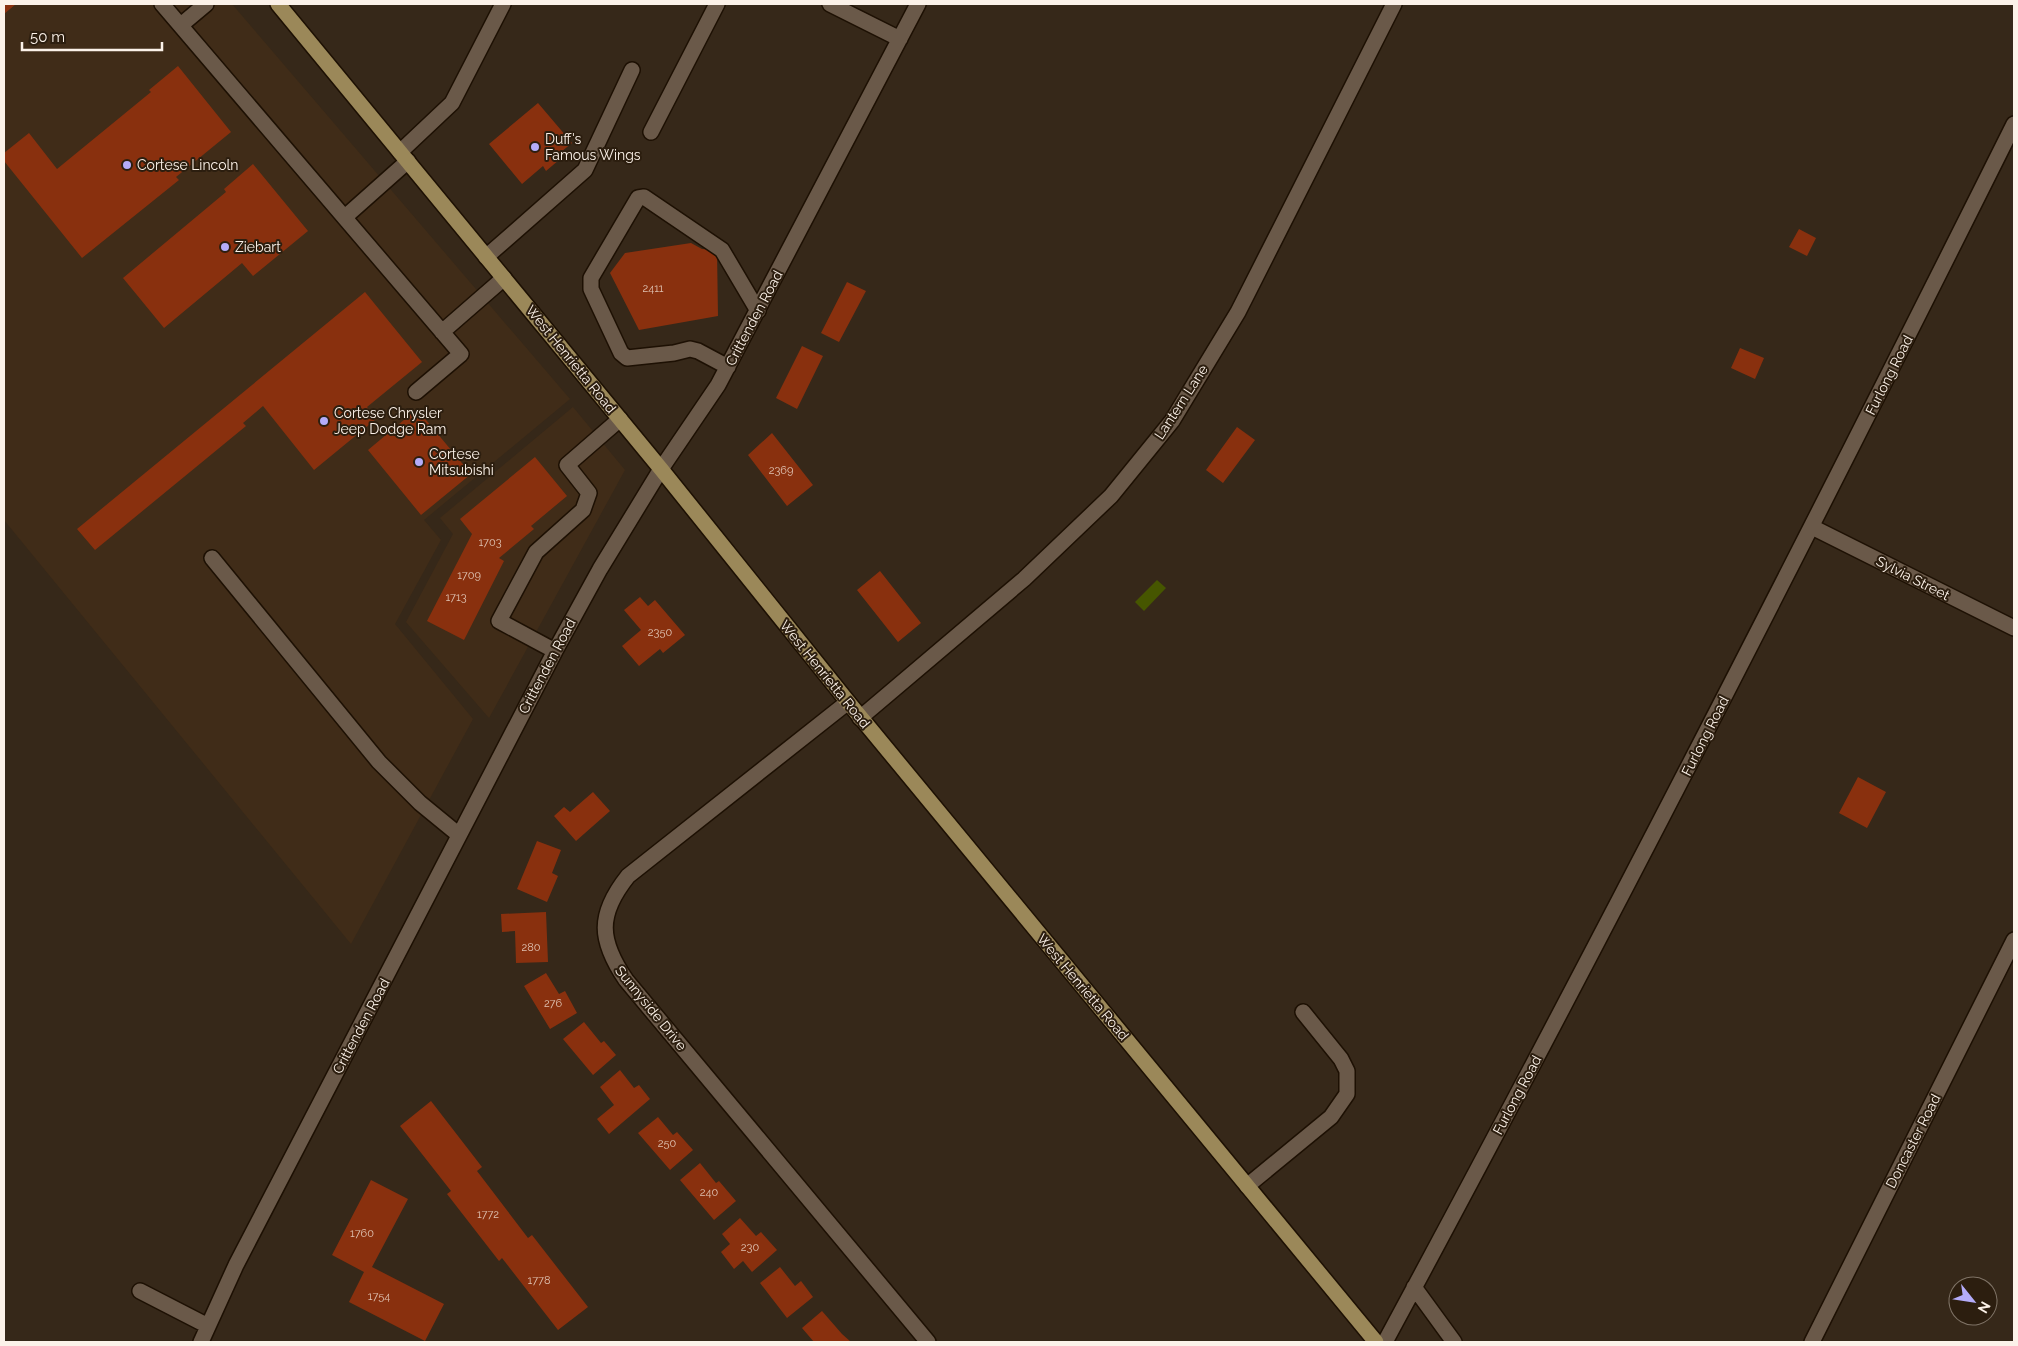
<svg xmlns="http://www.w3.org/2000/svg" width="2018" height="1346" font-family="Raleway,sans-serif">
<rect width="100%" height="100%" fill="#362819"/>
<!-- built -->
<path fill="#402c18" d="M4,4H232L570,399L424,520L441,540L395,624L473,719L351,944L4,520Z
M573,407L625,470L489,718L406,622L453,534L440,518Z"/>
<!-- water -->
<path fill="#465600" d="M1157,580L1166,588L1144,611L1135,602Z"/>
<!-- building -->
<path fill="#89300e" d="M4,4H16L4,14Z
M178,66L231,132L176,177L179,180L82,258L4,161V153L29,133L57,169L151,92L149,90Z
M538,103L572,143L556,156L559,160L546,171L543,166L522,184L489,144Z
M253,164L308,231L253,276L242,263L164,328L123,278L226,192L224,189Z
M1799,229L1816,238L1807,256L1789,247Z
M691,243L702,249L717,250L718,316L639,330L610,273L625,253Z
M847,282L866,291L839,342L821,333Z
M365,292L422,362L367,407L376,419L314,470L263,406L243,423L246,426L95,550L77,529Z
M802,346L823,356L797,409L776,398Z
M1740,348L1764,358L1755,379L1731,368Z
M417,409L471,474L421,515L368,450Z
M1237,427L1255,440L1223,483L1206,470Z
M772,433L813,485L787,506L748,455Z
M535,457L567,496L531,526L534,529L499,558L504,561L464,640L427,621L472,534L460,519Z
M880,571L921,623L898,642L857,590Z
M640,597L648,606L655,600L685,635L663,653L660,649L639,666L622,646L641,630L624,610Z
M1858,777L1886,792L1867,828L1839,813Z
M593,792L610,811L576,841L554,816L564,807L570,812Z
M537,841L561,850L552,873L558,876L547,902L517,889Z
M546,912L548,962L516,963L515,931L502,932L501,914Z
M546,973L559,994L565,991L577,1013L550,1029L524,986Z
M584,1022L601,1043L604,1041L616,1055L593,1075L563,1039Z
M620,1070L634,1088L639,1085L650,1099L609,1134L597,1119L614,1105L600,1087Z
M431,1101L482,1167L477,1171L528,1238L532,1235L588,1307L558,1330L502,1258L499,1261L447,1194L451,1191L400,1126Z
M658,1117L673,1135L677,1132L693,1150L670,1170L638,1133Z
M700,1163L716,1183L719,1181L736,1201L714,1220L680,1180Z
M371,1180L408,1199L372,1267L444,1304L425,1341L349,1302L364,1272L332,1255Z
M740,1218L756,1236L761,1232L777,1250L752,1272L743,1261L734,1269L721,1252L730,1244L722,1234Z
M780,1267L795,1286L801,1281L813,1297L787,1318L760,1283Z
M822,1311L842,1334L851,1342H814L802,1328Z"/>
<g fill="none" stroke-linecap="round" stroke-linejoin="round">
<!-- minor casing -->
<g stroke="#1d1003" stroke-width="18">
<path id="minor" d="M162,4L461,354L416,392
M830,4L900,39
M181,25L206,4
M651,132L717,4
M400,152L452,103L503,4
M345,217L408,161
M486,257L585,170L632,70
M442,332L504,278
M728,367L698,351L690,349L674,353L627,358L621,353L591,289V278L638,198L644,197L722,250L758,311
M1812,527L2014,628
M212,558L379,762L420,803L459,835
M555,651L499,621L536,552L583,510L589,493L567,465L620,419
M848,702L628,876C597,915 599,940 626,980L928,1342
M860,718L1024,579L1111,496L1172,421L1238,312L1394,4
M1247,1186L1331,1117L1347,1094V1071L1341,1059L1303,1012
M1414,1287L1454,1342
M140,1291L208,1326
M201,1342L236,1265L555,651L600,569L661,469L718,385L918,4
M1385,1342C1602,940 1810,533 2014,124
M1812,1342L2014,940"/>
</g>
<!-- major casing -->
<g stroke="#1d1003" stroke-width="18">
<path id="major" d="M278,4L661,469L848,702L1376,1342"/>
</g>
<!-- minor -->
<use href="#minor" stroke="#6a5949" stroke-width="15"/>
<!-- major -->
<use href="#major" stroke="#9b8859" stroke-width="15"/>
</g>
<!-- markers -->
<g fill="#b4acf9" stroke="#2c1e0f" stroke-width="2">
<circle cx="535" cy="147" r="5"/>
<circle cx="127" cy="165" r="5"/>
<circle cx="225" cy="247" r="5"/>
<circle cx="324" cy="421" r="5"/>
<circle cx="419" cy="462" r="5"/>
</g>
<g text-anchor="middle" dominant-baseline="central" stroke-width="4" stroke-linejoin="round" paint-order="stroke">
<!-- number labels -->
<g font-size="11" fill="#dfc2b2">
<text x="653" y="288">2411</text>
<text x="781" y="470">2369</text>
<text x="490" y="542">1703</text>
<text x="469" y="575">1709</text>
<text x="456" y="597">1713</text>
<text x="660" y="632">2350</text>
<text x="531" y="947">280</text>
<text x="553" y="1003">276</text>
<text x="667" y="1143">250</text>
<text x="709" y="1192">240</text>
<text x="488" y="1214">1772</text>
<text x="362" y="1233">1760</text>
<text x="750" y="1247">230</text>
<text x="539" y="1280">1778</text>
<text x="379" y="1296">1754</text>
</g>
<!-- poi labels -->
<g font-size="14" fill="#fcf2e9" stroke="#2c1e0f" text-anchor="start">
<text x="545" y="139">Duff's<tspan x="545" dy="16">Famous Wings</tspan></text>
<text x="137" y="165">Cortese Lincoln</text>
<text x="235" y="247">Ziebart</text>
<text x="334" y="413">Cortese Chrysler<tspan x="334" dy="16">Jeep Dodge Ram</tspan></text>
<text x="429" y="454">Cortese<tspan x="429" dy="16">Mitsubishi</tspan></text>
</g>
<!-- street labels -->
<g font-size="14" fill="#fcf2e9" stroke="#2c1e0f">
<text transform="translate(754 318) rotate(-62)">Crittenden Road</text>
<text transform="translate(571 359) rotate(51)">West Henrietta Road</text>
<text transform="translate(1889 375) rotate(-63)">Furlong Road</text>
<text transform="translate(1181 402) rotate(-57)">Lantern Lane</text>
<text transform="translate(1913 578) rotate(27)">Sylvia Street</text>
<text transform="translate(547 666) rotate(-62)">Crittenden Road</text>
<text transform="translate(825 674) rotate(51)">West Henrietta Road</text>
<text transform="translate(1705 736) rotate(-63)">Furlong Road</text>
<text transform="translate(1083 987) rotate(50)">West Henrietta Road</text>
<text transform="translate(651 1008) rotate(51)">Sunnyside Drive</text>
<text transform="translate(361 1026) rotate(-62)">Crittenden Road</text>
<text transform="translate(1517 1095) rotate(-62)">Furlong Road</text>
<text transform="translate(1913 1141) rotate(-63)">Doncaster Road</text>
</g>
</g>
<!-- border -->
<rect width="2018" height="1346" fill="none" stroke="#fcf2e9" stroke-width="10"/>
<!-- north arrow -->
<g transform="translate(1973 1301) rotate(120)"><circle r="24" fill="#2c1e0f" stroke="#7f7366"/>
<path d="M0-4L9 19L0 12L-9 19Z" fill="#b4acf9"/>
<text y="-8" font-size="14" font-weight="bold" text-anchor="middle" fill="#fcf2e9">N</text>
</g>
<!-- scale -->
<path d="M22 42v8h140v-8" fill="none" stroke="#fcf2e9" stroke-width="2.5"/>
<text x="30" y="42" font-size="15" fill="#fcf2e9" stroke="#2c1e0f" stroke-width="4" paint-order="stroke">50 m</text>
</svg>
